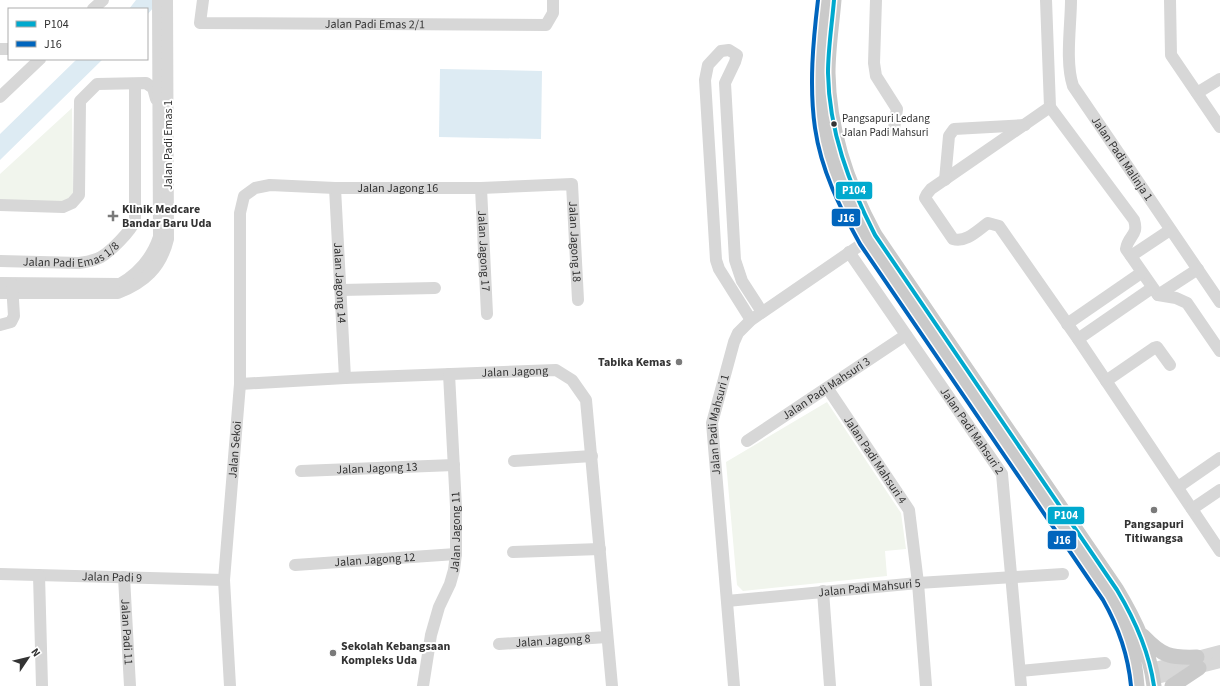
<svg xmlns="http://www.w3.org/2000/svg" width="1220" height="686" font-family="'Source Sans 3',sans-serif">
<rect width="100%" height="100%" fill="#fff"/>
<!-- green -->
<path fill="#f1f5ed" d="M72,108L73,193L66,201H0V174Z
M827,402L901,513L906,549L885,551L887,576L743,591L737,585L726,462Z"/>
<!-- water -->
<path fill="#ddebf3" d="M136,0H160L147,15V9H129Z
M77,59H103L0,160V134Z
M440,69L542,71L541,139L439,137Z"/>
<g fill="none" stroke-linecap="round" stroke-linejoin="round">
<!-- minor -->
<g stroke="#d7d7d7" stroke-width="12">
<path id="s1" d="M203,0L200,23L546,25L553,13V0"/>
<path d="M876,0L874,63L876,76L897,109L894,129"/>
<path d="M1046,0L1050,107L1134,220C1139,236 1128,235 1126,249L1158,295L1176,298L1187,303L1220,351"/>
<path id="s2" d="M1071,0C1071,25 1065,62 1073,86L1220,302"/>
<path d="M1170,0L1171,55L1220,127"/>
<path d="M93,9L103,0"/>
<path d="M0,49H9"/>
<path d="M1197,93L1220,79"/>
<path d="M0,97L40,59"/>
<path d="M1050,107L931,189L927,194L925,198L953,239C966,243 978,230 988,223L999,226L1078,339L1220,551"/>
<path d="M945,180L949,136L954,129L1025,125"/>
<path id="s3" d="M335,188L345,378"/>
<path id="s4" d="M481,188L487,314"/>
<path d="M0,205L63,207L72,203L79,195L80,101L97,84L146,83L153,88L156,99"/>
<path id="s5" d="M849,252L1002,474L1021,686"/>
<path d="M1131,256L1170,230"/>
<path id="s6" d="M0,261L79,263C87,262 94,261 101,257C111,251 130,232 135,221V84"/>
<path d="M0,283L120,284C139,273 152,258 159,237L158,0"/>
<path d="M341,290L435,288"/>
<path d="M0,293H118C144,283 161,268 168,239L167,0"/>
<path d="M1158,295L1198,269"/>
<path d="M751,320L719,269L716,260L705,80L708,65L721,51L729,50L737,55L735,62L725,83L735,260L742,281L762,312"/>
<path d="M1067,324L1141,273"/>
<path d="M0,325L11,322L14,316L12,284"/>
<path d="M1078,339L1152,288"/>
<path d="M1106,381L1154,348L1157,347L1170,365"/>
<path id="s7" d="M240,384L345,378L556,370L572,380L586,400L612,686"/>
<path id="s8" d="M828,389L909,510L918,583L926,686"/>
<path id="s9" d="M747,441L906,335"/>
<path d="M514,461L592,456"/>
<path id="s10" d="M301,471L454,465"/>
<path d="M1178,487L1220,458"/>
<path d="M1192,509L1220,490"/>
<path d="M513,552L600,549"/>
<path id="s11" d="M295,565L456,554"/>
<path id="s12" d="M0,574L224,580"/>
<path d="M39,575L42,686"/>
<path id="s13" d="M124,577L130,686"/>
<path d="M823,591L830,686"/>
<path id="s14" d="M727,601L918,583L1063,574"/>
<path id="s15" d="M499,644L607,637"/>
<path d="M1151,669L1220,651"/>
<path d="M1020,671L1105,663"/>
<path d="M1153,679L1220,662"/>
<path id="s16" d="M230,686L224,580L240,384V213L244,196L255,188L270,185L335,188H481L572,184L578,300"/>
<path id="s17" d="M423,686L431,635L439,607L450,584L454,570L456,554V507L449,374"/>
<path id="s18" d="M734,686L712,423L734,342L738,333L751,320L872,237"/>
</g>
<!-- major -->
<path stroke="#cacaca" stroke-width="15" d="M824,0C820,36 817,73 819,110C822,156 842,201 865,241L1108,597C1127,629 1134,648 1137,686
M834,0C832,24 828,49 828,73C829,131 847,184 875,235L1117,590C1135,620 1150,651 1154,686
M1143,636C1162,656 1170,658 1197,657
M1172,686L1199,668"/>
<!-- bus-1 casing -->
<g stroke="#fff" stroke-width="7">
<path id="bus-1" d="M834,0C832,24 828,49 828,73C829,131 849,184 875,235L1117,590C1135,620 1149,651 1154,686"/>
</g>
<!-- bus-2 casing -->
<g stroke="#fff" stroke-width="7">
<path id="bus-2" d="M818,0C813,42 809,86 815,128C821,170 840,208 860,244L1103,600C1119,628 1128,654 1131,686"/>
</g>
<!-- bus-1 -->
<use href="#bus-1" stroke="#00a9ce" stroke-width="4"/>
<!-- bus-2 -->
<use href="#bus-2" stroke="#0065bd" stroke-width="4"/>
</g>
<!-- markers -->
<circle fill="#333" stroke="#fff" stroke-width="1.5" cx="834" cy="124" r="3.5"/>
<g fill="#7a7a7a" stroke="#fff" stroke-width="1.5">
<path d="M111 210h4v4h4v4h-4v4h-4v-4h-4v-4h4z"/>
<circle cx="679" cy="362" r="4"/>
<circle cx="1154" cy="510" r="4"/>
<circle cx="333" cy="653" r="4"/>
</g>
<g text-anchor="middle" dominant-baseline="central" stroke-width="4" stroke-linejoin="round" paint-order="stroke">
<!-- bus labels -->
<g font-size="11" fill="#333" stroke="#fff" text-anchor="start">
<text x="842" y="118">Pangsapuri Ledang<tspan x="842" dy="14">Jalan Padi Mahsuri</tspan></text>
</g>
<!-- street labels -->
<g font-size="12" fill="#333" stroke="#fff">
<text stroke="none"><textPath href="#s1" startOffset="198">Jalan Padi Emas 2/1</textPath></text>
<text transform="translate(168 145) rotate(-90)">Jalan Padi Emas 1</text>
<text stroke="none"><textPath href="#s2" startOffset="174">Jalan Padi Malinja 1</textPath></text>
<text stroke="none"><textPath href="#s16" startOffset="648">Jalan Jagong 16</textPath></text>
<text stroke="none"><textPath href="#s16" startOffset="880">Jalan Jagong 18</textPath></text>
<text stroke="none"><textPath href="#s6" startOffset="73">Jalan Padi Emas 1/8</textPath></text>
<text stroke="none"><textPath href="#s4" startOffset="63">Jalan Jagong 17</textPath></text>
<text stroke="none"><textPath href="#s3" startOffset="95">Jalan Jagong 14</textPath></text>
<text stroke="none"><textPath href="#s7" startOffset="275">Jalan Jagong</textPath></text>
<text stroke="none"><textPath href="#s9" startOffset="95">Jalan Padi Mahsuri 3</textPath></text>
<text stroke="none"><textPath href="#s18" startOffset="263">Jalan Padi Mahsuri 1</textPath></text>
<text stroke="none"><textPath href="#s5" startOffset="217">Jalan Padi Mahsuri 2</textPath></text>
<text stroke="none"><textPath href="#s16" startOffset="237">Jalan Sekoi</textPath></text>
<text stroke="none"><textPath href="#s8" startOffset="85">Jalan Padi Mahsuri 4</textPath></text>
<text stroke="none"><textPath href="#s10" startOffset="76">Jalan Jagong 13</textPath></text>
<text stroke="none"><textPath href="#s17" startOffset="159">Jalan Jagong 11</textPath></text>
<text stroke="none"><textPath href="#s11" startOffset="80">Jalan Jagong 12</textPath></text>
<text stroke="none"><textPath href="#s12" startOffset="112">Jalan Padi 9</textPath></text>
<text stroke="none"><textPath href="#s14" startOffset="143">Jalan Padi Mahsuri 5</textPath></text>
<text stroke="none"><textPath href="#s13" startOffset="55">Jalan Padi 11</textPath></text>
<text stroke="none"><textPath href="#s15" startOffset="54">Jalan Jagong 8</textPath></text>
</g>
<!-- poi labels -->
<g font-size="12" font-weight="bold" fill="#333" stroke="#fff" text-anchor="start">
<text x="122" y="209">Klinik Medcare<tspan x="122" dy="14">Bandar Baru Uda</tspan></text>
<text x="671" y="362" text-anchor="end">Tabika Kemas</text>
<text x="1154" y="524" text-anchor="middle">Pangsapuri<tspan x="1154" dy="14">Titiwangsa</tspan></text>
<text x="341" y="646">Sekolah Kebangsaan<tspan x="341" dy="14">Kompleks Uda</tspan></text>
</g>
</g>
<g stroke="#fff" stroke-width="1.5">
<rect x="835" y="181" width="38" height="19" rx="4" fill="#00a9ce"/>
<rect x="831" y="208" width="30" height="19" rx="4" fill="#0065bd"/>
<rect x="1047" y="506" width="38" height="19" rx="4" fill="#00a9ce"/>
<rect x="1047" y="530" width="30" height="20" rx="4" fill="#0065bd"/>
</g>
<g font-size="11" text-anchor="middle" font-weight="bold" fill="#fff">
<text x="854" y="194">P104</text>
<text x="846" y="222">J16</text>
<text x="1066" y="519">P104</text>
<text x="1062" y="544">J16</text>
</g>
<!-- legend -->
<rect x="8" y="8" width="140" height="52" fill="#ffffff" stroke="#adadad"/>
<rect x="16" y="21" width="20" height="6" fill="#00a9ce" stroke="#adadad"/>
<text x="44" y="28" font-size="12" fill="#333333">P104</text>
<rect x="16" y="41" width="20" height="6" fill="#0065bd" stroke="#adadad"/>
<text x="44" y="48" font-size="12" fill="#333333">J16</text>
<!-- north arrow -->
<g transform="translate(28 658) rotate(55)" stroke="#ffffff" stroke-width="3" paint-order="stroke">
<path d="M0-3L7 15L0 10L-7 15Z" fill="#333333"/>
<text y="-6" font-size="11" font-weight="bold" text-anchor="middle" fill="#333333">N</text>
</g>
</svg>
